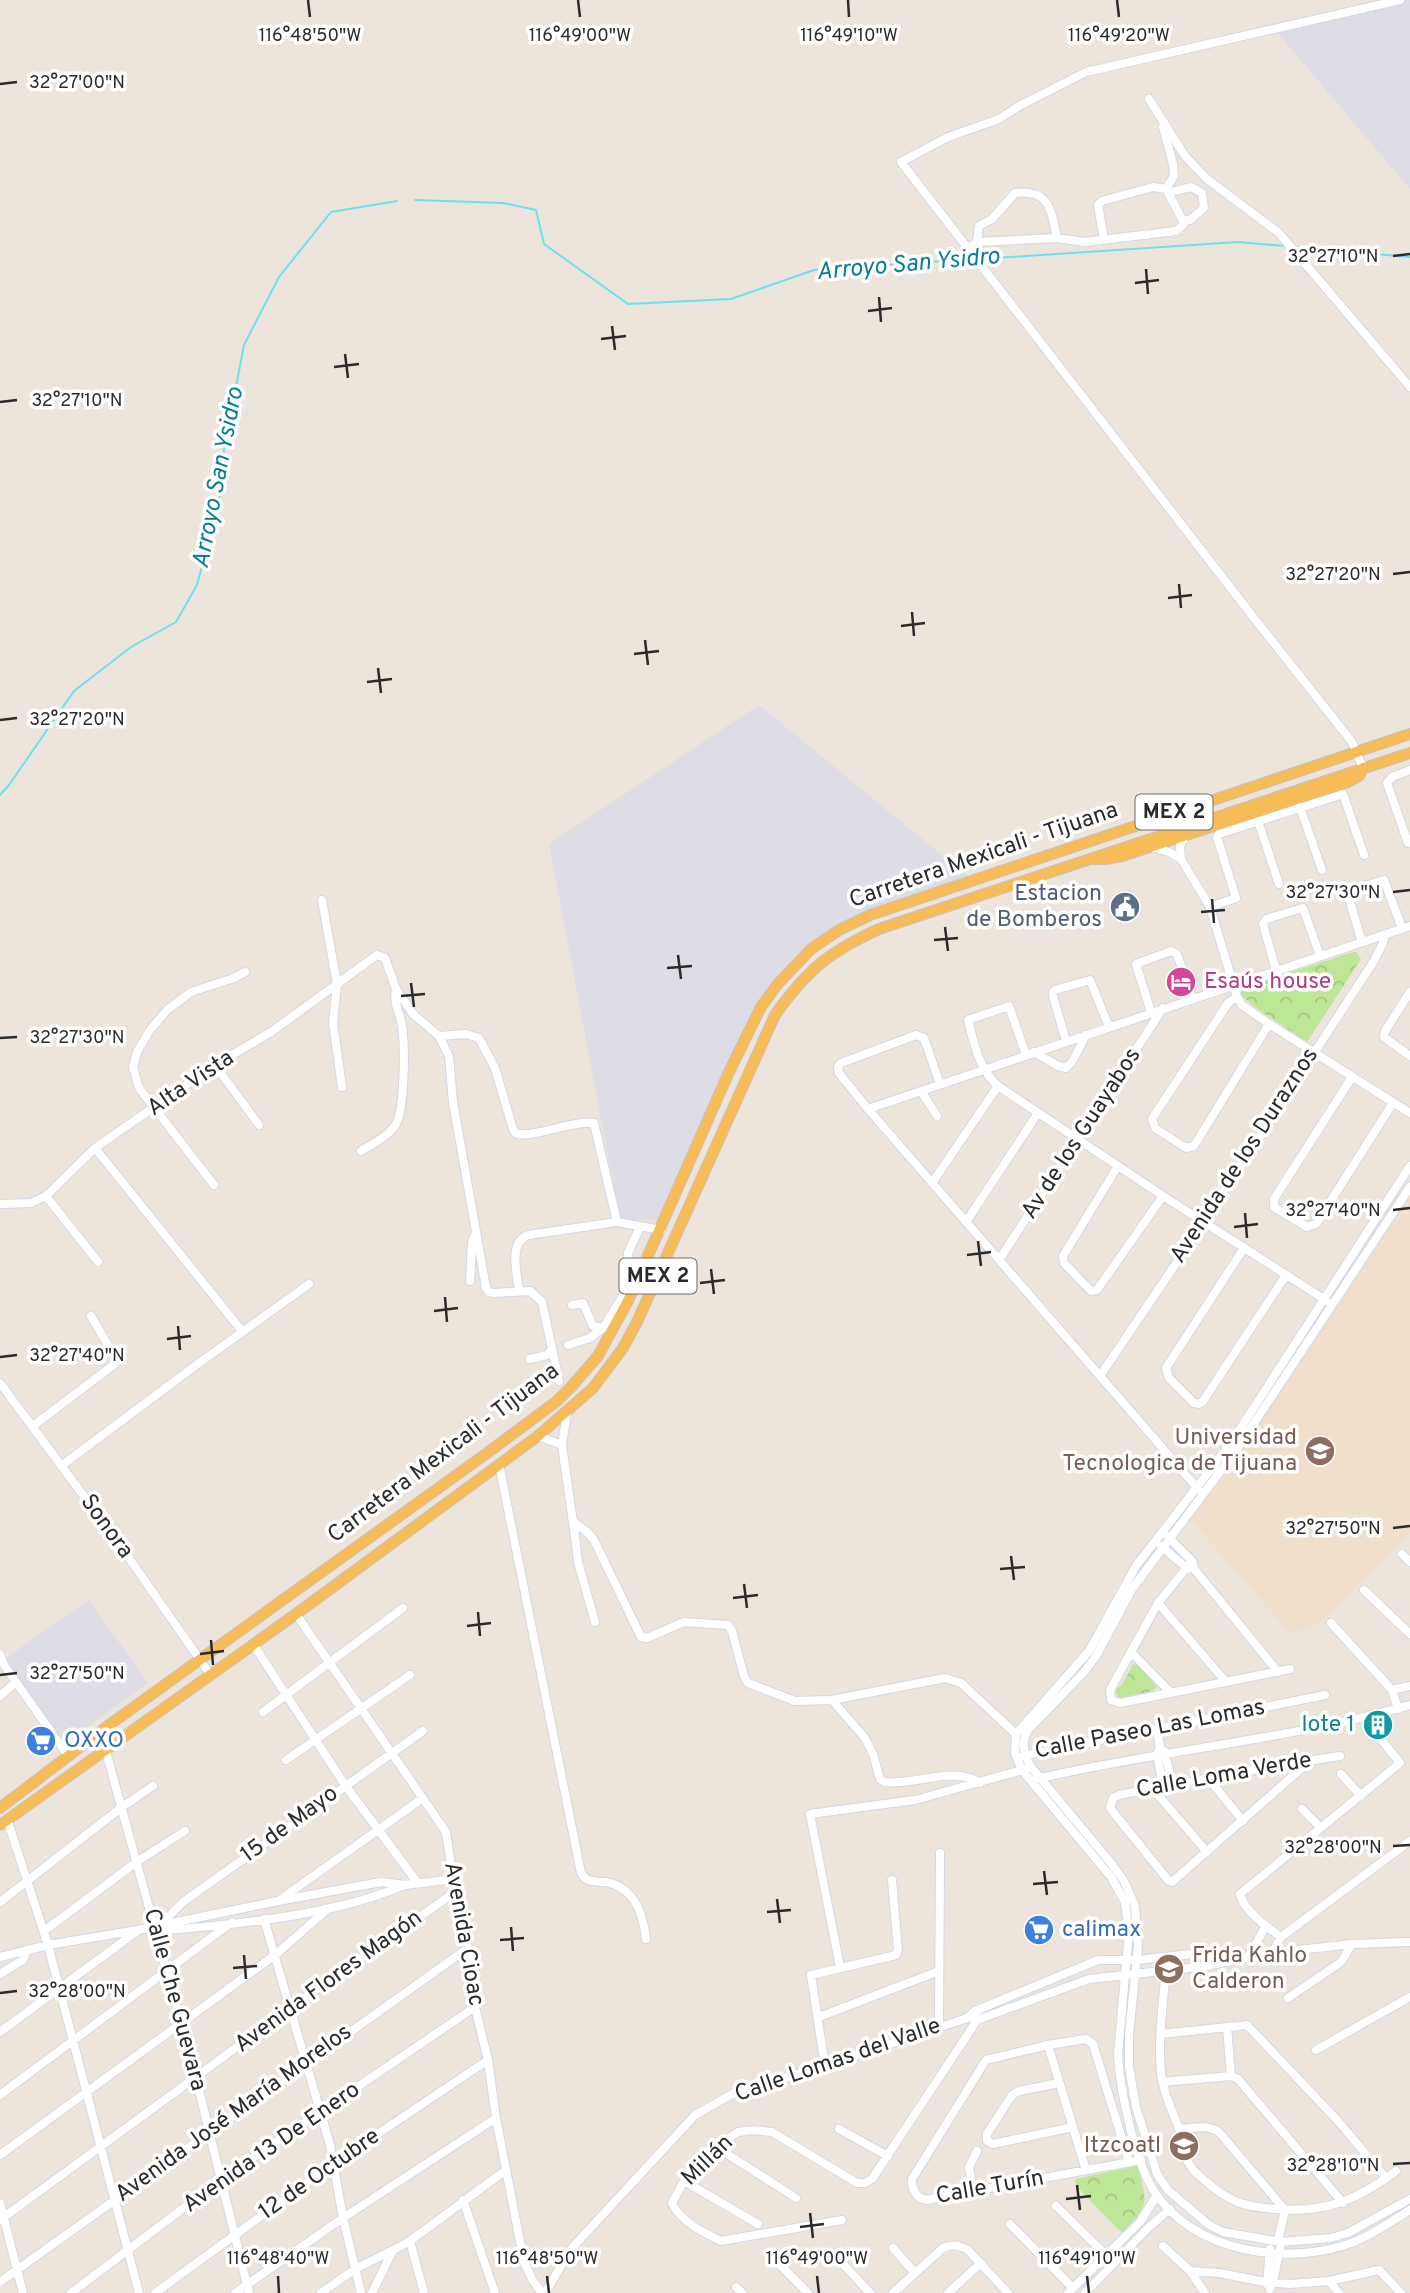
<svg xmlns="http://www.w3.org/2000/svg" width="1410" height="2293" font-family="Overpass,sans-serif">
<defs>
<pattern id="park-crowns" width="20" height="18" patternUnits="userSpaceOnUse" patternTransform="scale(1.75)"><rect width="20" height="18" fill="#bde697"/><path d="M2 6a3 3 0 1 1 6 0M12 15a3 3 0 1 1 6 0" fill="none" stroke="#a3c582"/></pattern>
</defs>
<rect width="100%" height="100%" fill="#ede4dc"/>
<!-- industrial -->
<path fill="#dedde6" d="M1389,0H1410V189L1270,24Z
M759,705L971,879L838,929L774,987L660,1220H620L549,844Z
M89,1600L148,1683L64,1743L4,1659Z"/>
<!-- education -->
<path fill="#f0dfcb" d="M1410,1184V1533L1323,1620L1291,1634L1185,1513L1276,1388Z"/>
<!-- park -->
<path fill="url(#park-crowns)" d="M1353,952H1356L1361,959L1307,1042L1256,1008L1241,995L1242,988Z
M1133,1664L1141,1667L1157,1687L1152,1691L1119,1698L1115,1690L1122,1685Z
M1137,2166C1148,2204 1150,2204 1122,2233L1077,2187L1075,2179Z"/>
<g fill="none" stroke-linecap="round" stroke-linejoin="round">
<!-- stream -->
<path stroke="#6be2f4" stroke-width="2" d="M415,200L503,203L536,210L544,244L628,304L731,299L814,270L971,259
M1294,247L1410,257
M980,259L1238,242L1285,246
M0,795L9,785L74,691L131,647L176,622L197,585L219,503L224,449L244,345L279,277L331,212L397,201"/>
<!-- minor casing -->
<g stroke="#d2d8e4" stroke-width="10">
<path id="minor" d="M1149,99L1185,156L1207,179L1279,233L1410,387
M1168,193L1191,187L1202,193L1204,208L1190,220L1183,221
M1104,240L1098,205L1102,201L1153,187L1166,189
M977,242L979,226L992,219L1015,193C1050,189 1051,210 1057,238
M969,248L977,242L1057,238L1085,242L1176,231L1183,225V221L1166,189L1174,176L1173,164L1163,127
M1363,768L1352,742L1254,618L901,162L948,137L999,119L1019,106L1086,72L1400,0
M1300,807L1322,870
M1258,821L1279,884
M1186,835L1180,846L1181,859L1210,907L1237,997L1242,1005L1269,1024L1410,1113
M1408,843L1387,783L1392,777L1410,770
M1151,847L1169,852L1181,859
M322,900L337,984L333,1023L342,1087
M1210,907L1236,898L1217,837L1219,834L1343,794L1364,855
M1362,942L1348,895L1349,891L1384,880L1402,928
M1276,970L1263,924L1266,919L1303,908L1320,956
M1410,992L1385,1031L1384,1037L1410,1056
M1237,997L1228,1003L1152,1119L1155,1128L1186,1148L1194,1146L1269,1024
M1151,1012L1136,964L1171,951L1177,954L1192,998
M439,1036L466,1034L479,1038L495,1068L513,1129L516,1134C538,1137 569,1121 594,1123L617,1222
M1066,1041L1053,996V992L1055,990L1090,980L1109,1027
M1034,1052L1058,1066L1066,1068L1072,1062L1086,1035
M1026,1055L1009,1006L968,1020C974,1043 979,1070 998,1086L1163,1196L1327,1301
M215,1065L259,1125
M1352,1077L1274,1199V1207L1307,1227L1316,1224L1393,1103
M940,1084L924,1038L916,1035L841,1063L838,1067L839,1073L868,1109L1199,1490
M921,1091L937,1116
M868,1109L1410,926
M95,1148L242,1331
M361,1151C372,1144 389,1136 396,1124C405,1107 405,1046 402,1026C400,1013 393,1003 396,989
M1118,1166L1063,1256L1064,1263L1091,1291L1097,1290L1163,1196
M1410,1166L1231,1443L1136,1566L1089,1651L1016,1734L1015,1753L1022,1770L1111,1877L1125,1902L1129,1932L1118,2054C1120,2091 1134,2156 1152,2188C1191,2253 1288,2267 1354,2242C1374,2234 1392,2221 1410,2210
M932,1183L998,1086
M214,1185L139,1088L133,1067L137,1052L150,1030L167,1010L191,992L234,978L245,972
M1410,1187L1237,1449L1132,1589L1096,1656L1085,1671L1027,1731C1021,1744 1024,1755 1031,1767L1111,1863L1124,1881L1135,1906L1138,1946L1129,2035V2067L1136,2107L1157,2174L1168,2190L1209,2225L1223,2232L1281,2242L1331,2238L1348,2233L1410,2199
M46,1196L98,1262
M0,1204L31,1203L46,1196L95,1148L215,1065L271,1032L377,955L385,958L396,989L413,1014L439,1036L449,1056L453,1102L486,1288L489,1292L493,1293L530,1291L542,1302L559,1381
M966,1222L1038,1113
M1244,1248L1166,1368L1169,1378L1194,1403L1199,1404L1203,1401L1286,1275
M999,1260L1163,1008
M470,1281L472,1243L475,1235
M519,1291C517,1272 508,1244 528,1235L617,1222L661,1230
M572,1305L583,1303L593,1326L603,1328
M568,1345L590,1338L603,1328L627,1289L629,1278L628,1253L640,1227
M530,1359L547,1355L552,1349
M1100,1376L1204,1222L1374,961L1383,943L1385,934
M0,1383L117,1541L210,1674
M567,1412L562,1445L575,1536L578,1562L595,1622
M33,1426L116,1363V1359L91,1316
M538,1436L562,1445
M499,1464L581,1873C587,1883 594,1881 605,1882C635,1887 643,1914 646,1939
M61,1466L195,1366L309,1284
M574,1522L587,1532L594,1540L641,1637L647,1638L684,1622L728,1625L732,1631L744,1676L748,1683L795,1701L832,1700L945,1678L961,1683L1016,1734
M1167,1536L1192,1561L1195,1570L1278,1672
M1161,1546L1188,1569
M1402,1554L1410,1562
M1192,1561L1158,1603L1110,1690L1111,1700L1120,1703L1290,1669
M1364,1590L1410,1634
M1158,1603L1226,1682
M296,1614L446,1832L455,1892L468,1948L475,2007L488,2060L496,2118L524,2262L532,2279L542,2293
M1331,1623L1392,1690L1398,1709
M253,1644L345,1785L417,1882
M1131,1652L1171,1693
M0,1654L4,1665L68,1756
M1392,1690L1410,1686
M0,1696L16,1682
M832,1700L865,1738L873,1754L880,1779L884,1782C915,1786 953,1765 980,1783
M263,1712L403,1608
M1157,1729L1160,1747L1157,1754L1163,1787
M105,1748L196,2078L249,2293
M1164,1751L1173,1785
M1023,1756L1325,1695
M286,1760L410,1675
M1311,1760L1172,1882L1168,1880L1110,1808L1113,1798L1119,1795C1193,1781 1266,1767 1340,1756
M1341,1774L1361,1796
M1208,1778L1243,1821
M1036,1779C1160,1750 1288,1740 1410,1705
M1153,1789L1207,1852
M1302,1809L1321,1828
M7,1819L48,1945L139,2293
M281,1899L423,1798
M0,1902L122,1807L153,1786
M264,1919L330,2145L343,2218L361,2293
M161,1924L183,1902L423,1731
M44,1931L138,1861L185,1831
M155,1931C231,1925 332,1916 402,1886
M1281,1937C1267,1927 1244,1911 1240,1894L1400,1763L1365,1719
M1272,1953L1281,1937L1410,1841
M0,1957L48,1945L138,1930L278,1901L381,1882L405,1885L453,1879
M1248,1957L1266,1926
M840,1967L810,1814L915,1800L1026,1769
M1166,1971C1163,2002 1156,2055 1163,2084C1166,2099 1174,2114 1179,2129C1182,2139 1183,2151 1187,2160C1191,2169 1197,2174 1204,2180C1230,2202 1243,2207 1277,2209C1326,2213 1357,2200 1396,2171
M0,1974L23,1960L27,1950
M1288,1998L1341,1962L1352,1944
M819,2017L939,1971
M973,2019L977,2020L1089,1979L1206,1966L1272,1953L1352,1944L1410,1942
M939,2026L940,1853
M1227,2027L1231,2076
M0,2032L136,1932
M1161,2034L1247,2025L1338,2121L1386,2178
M1048,2045L1086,2170
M1316,2050L1410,1997
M825,2066L811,1975L896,1955L898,1950L892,1880
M1162,2082L1231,2076L1238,2079L1343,2203
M1059,2083L1019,2091L1012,2095L987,2134V2141L993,2144L1073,2127
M0,2095L232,1922
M839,2129L888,2156
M1179,2129C1193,2128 1207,2124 1219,2132L1285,2210L1279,2236L1281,2242L1273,2282L1270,2289
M716,2147L796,2198
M0,2155L275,1955L329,1908
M1129,2162L1093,2044L1086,2039L1048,2045L986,2060L912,2179C911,2188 916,2198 926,2200L1141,2160
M684,2181L758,2224
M973,2191L969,2167L977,2151
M463,2200L495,2293
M0,2203L23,2293
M1056,2206L1107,2256
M0,2220L289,2009L455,1892
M842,2220L721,2241C704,2233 680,2221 672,2203L684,2181L716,2147L738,2132L753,2130L772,2132L857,2183H865L872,2179L972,2028L977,2020L975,2011
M1010,2224L1073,2288
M410,2241L424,2293
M1163,2246L1190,2271L1205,2293
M893,2248L915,2273
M833,2253L870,2293
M781,2266L808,2293
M1190,2271L1219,2273L1265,2282L1290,2284L1329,2281L1379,2270L1401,2293
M1329,2281L1339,2293
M0,2282L468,1948
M1267,2284L1270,2249
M736,2287L742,2293
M71,2293L222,2179L475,2007
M155,2293L333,2164L488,2060
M235,2293L343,2218L496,2118
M321,2293L355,2269L393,2250
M372,2293L393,2250L410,2241L506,2170
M545,2293L571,2249L695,2115L734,2093L825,2066L967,2018L975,2011L1098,1960H1137L1200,1953L1205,1957L1206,1966
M893,2293L943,2248C953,2244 959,2245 968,2250L1008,2293
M948,2293L981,2263
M1068,2293L1140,2222L1157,2195
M1085,2293L1147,2229L1170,2209"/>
</g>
<!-- major casing -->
<g stroke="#c4c4c4" stroke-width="12">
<path id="major" d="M1093,859H1106L1122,856L1348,782L1359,776L1363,768
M0,1808L109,1725L483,1456L557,1401L571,1387L598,1356L628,1301L729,1072L761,1007L777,985L811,949L839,930L870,915L1410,734
M0,1825L296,1614L538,1436L593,1388L623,1348L637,1322L775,1015C807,970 829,952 879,929L1410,753"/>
</g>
<!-- minor -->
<use href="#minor" stroke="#fff" stroke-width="8"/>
<!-- major -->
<use href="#major" stroke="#f7bc58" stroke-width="10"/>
</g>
<!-- ticks -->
<path fill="none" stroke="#2b2b2b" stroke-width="2.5" d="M308,0L310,17M578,0L580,17M848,0L849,17M1117,0L1119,17M0,84L17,82M1393,256L1410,254M1146,269L1148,294M1135,283L1159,280M879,297L881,322M868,311L892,308M612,326L615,350M601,339L626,336M345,354L348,378M334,367L359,364M0,402L17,400M1393,574L1410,572M1179,584L1181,608M1168,598L1192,595M912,612L914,636M901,626L925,623M645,640L648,665M634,654L659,651M378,668L381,693M367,682L392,679M0,720L17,718M1393,892L1410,890M1212,899L1214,923M1201,912L1225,910M945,927L948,951M934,940L958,938M678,955L681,979M667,968L692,966M411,983L414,1007M401,996L425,994M0,1038L17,1037M1393,1210L1410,1208M1245,1213L1247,1238M1234,1227L1258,1224M978,1241L981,1266M967,1255L991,1252M711,1269L714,1294M700,1283L725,1280M445,1297L447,1322M434,1311L458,1308M178,1326L180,1350M167,1339L191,1336M0,1357L17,1355M1393,1528L1410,1526M1011,1556L1014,1580M1000,1569L1025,1567M744,1584L747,1608M733,1598L758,1595M478,1612L480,1636M467,1626L491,1623M211,1640L213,1665M200,1654L224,1651M0,1675L17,1673M1393,1846L1410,1845M1044,1871L1047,1895M1033,1884L1058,1882M777,1899L780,1923M767,1912L791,1910M511,1927L513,1951M500,1940L524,1938M244,1955L246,1979M233,1968L257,1966M0,1993L17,1991M1393,2164L1410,2163M1077,2185L1080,2210M1066,2199L1091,2196M810,2213L813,2238M800,2227L824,2224M278,2276L279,2293M547,2276L549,2293M817,2276L819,2293M1087,2276L1089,2293"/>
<!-- icons -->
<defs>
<g id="civic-disc" transform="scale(1.575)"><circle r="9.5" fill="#5c6f8a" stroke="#fff"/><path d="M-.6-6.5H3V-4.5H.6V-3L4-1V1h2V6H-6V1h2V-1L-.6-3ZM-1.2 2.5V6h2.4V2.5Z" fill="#fff"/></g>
<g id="hotel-disc" transform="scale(1.575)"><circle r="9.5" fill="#d1479c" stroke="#fff"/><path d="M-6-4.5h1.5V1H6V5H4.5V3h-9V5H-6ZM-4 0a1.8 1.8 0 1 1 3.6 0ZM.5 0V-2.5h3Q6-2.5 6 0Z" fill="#fff"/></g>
<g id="university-disc" transform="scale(1.575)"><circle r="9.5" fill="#8d6e63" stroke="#fff"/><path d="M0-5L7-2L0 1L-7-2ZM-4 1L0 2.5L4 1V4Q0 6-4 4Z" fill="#fff"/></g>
<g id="building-disc" transform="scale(1.575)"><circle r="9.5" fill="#0f9aa8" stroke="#fff"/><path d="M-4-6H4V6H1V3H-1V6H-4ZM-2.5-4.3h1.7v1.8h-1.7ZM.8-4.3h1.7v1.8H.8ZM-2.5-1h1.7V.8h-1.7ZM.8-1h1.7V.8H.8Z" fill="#fff"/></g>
<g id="supermarket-disc" transform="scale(1.575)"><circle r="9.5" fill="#3f7fe0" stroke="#fff"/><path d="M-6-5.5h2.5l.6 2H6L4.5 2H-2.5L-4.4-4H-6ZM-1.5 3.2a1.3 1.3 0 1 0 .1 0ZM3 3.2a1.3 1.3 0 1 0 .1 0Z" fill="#fff"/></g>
<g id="school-disc" transform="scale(1.575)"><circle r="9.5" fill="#8d6e63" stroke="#fff"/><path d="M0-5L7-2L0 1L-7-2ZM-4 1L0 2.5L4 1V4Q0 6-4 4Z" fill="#fff"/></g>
</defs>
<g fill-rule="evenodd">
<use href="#civic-disc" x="1125" y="907"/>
<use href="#hotel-disc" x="1181" y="982"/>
<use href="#university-disc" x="1320" y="1451"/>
<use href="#building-disc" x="1378" y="1725"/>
<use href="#supermarket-disc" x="41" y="1741"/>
<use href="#supermarket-disc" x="1039" y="1930"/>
<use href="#school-disc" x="1169" y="1969"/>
<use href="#school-disc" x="1184" y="2146"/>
</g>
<g text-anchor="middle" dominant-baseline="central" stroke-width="7" stroke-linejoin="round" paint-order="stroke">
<!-- shield labels -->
<g fill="#fff" stroke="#6b6b6b" stroke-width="2">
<rect x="1135.5" y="794.5" width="77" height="35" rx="5"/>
<rect x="619.5" y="1258.5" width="77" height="35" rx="5"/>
</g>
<g font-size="21" font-weight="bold" fill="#2b2b2b">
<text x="1174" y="812">MEX 2</text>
<text x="658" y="1276">MEX 2</text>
</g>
<!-- street labels -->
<g font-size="23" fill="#2b2b2b" stroke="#fff">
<text transform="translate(984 856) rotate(-19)">Carretera Mexicali - Tijuana</text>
<text transform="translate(191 1084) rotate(-34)">Alta Vista</text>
<text transform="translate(1082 1134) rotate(-57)">Av de los Guayabos</text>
<text transform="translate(1245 1156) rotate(-57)">Avenida de los Duraznos</text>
<text transform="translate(444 1454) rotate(-37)">Carretera Mexicali - Tijuana</text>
<text transform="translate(106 1527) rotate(54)">Sonora</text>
<text transform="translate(1150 1730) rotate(-11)">Calle Paseo Las Lomas</text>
<text transform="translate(1224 1776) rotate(-10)">Calle Loma Verde</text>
<text transform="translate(290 1825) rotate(-36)">15 de Mayo</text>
<text transform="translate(463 1934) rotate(80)">Avenida Cioac</text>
<text transform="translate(329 1982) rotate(-36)">Avenida Flores Magón</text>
<text transform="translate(174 2000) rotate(75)">Calle Che Guevara</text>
<text transform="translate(838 2061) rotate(-19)">Calle Lomas del Valle</text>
<text transform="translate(234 2114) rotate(-36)">Avenida José María Morelos</text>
<text transform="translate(272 2148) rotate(-35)">Avenida 13 De Enero</text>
<text transform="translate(708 2161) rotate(-44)">Millán</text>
<text transform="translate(320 2175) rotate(-35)">12 de Octubre</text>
<text transform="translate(990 2188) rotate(-10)">Calle Turín</text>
</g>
<!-- service labels -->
<g font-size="23" fill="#4e5e75" stroke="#fff" text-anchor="end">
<text x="1102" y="894">Estacion<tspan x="1102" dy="26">de Bomberos</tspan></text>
</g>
<!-- hotel labels -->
<g font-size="23" fill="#b23c85" stroke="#fff" text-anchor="start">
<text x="1204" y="982">Esau´s house</text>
</g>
<!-- education labels -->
<g font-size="23" fill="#785e54" stroke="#fff" text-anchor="end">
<text x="1297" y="1438">Universidad<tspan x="1297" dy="26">Tecnologica de Tijuana</tspan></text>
<text x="1192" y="1956" text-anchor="start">Frida Kahlo<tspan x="1192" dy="26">Calderon</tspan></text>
<text x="1161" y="2146">Itzcoatl</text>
</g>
<!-- culture labels -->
<g font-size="23" fill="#0d838f" stroke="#fff" text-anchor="end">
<text x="1355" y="1725">lote 1</text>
</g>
<!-- shop labels -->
<g font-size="23" fill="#366cbe" stroke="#fff" text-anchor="start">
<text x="64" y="1741">OXXO</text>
<text x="1062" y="1930">calimax</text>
</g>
<!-- water labels -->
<g font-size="24" font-style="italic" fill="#087c9b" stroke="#fff">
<text transform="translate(908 265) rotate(-5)">Arroyo San Ysidro</text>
<text transform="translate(219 478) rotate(-79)">Arroyo San Ysidro</text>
</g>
</g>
<g font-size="18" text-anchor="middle" fill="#2b2b2b" stroke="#fff" stroke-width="7" stroke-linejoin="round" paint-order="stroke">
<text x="310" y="41">116°48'50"W</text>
<text x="580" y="41">116°49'00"W</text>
<text x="849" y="41">116°49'10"W</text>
<text x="1119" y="41">116°49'20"W</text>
<text x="77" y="88">32°27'00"N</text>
<text x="1333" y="262">32°27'10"N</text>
<text x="77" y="406">32°27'10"N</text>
<text x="1333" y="580">32°27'20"N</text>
<text x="77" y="725">32°27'20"N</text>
<text x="1333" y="898">32°27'30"N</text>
<text x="77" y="1043">32°27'30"N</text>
<text x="1333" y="1216">32°27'40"N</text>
<text x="77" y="1361">32°27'40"N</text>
<text x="1333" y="1534">32°27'50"N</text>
<text x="77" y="1679">32°27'50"N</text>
<text x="1333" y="1853">32°28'00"N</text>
<text x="77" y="1997">32°28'00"N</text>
<text x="1333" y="2171">32°28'10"N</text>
<text x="278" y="2264">116°48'40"W</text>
<text x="547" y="2264">116°48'50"W</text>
<text x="817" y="2264">116°49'00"W</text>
<text x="1087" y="2264">116°49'10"W</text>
</g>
</svg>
